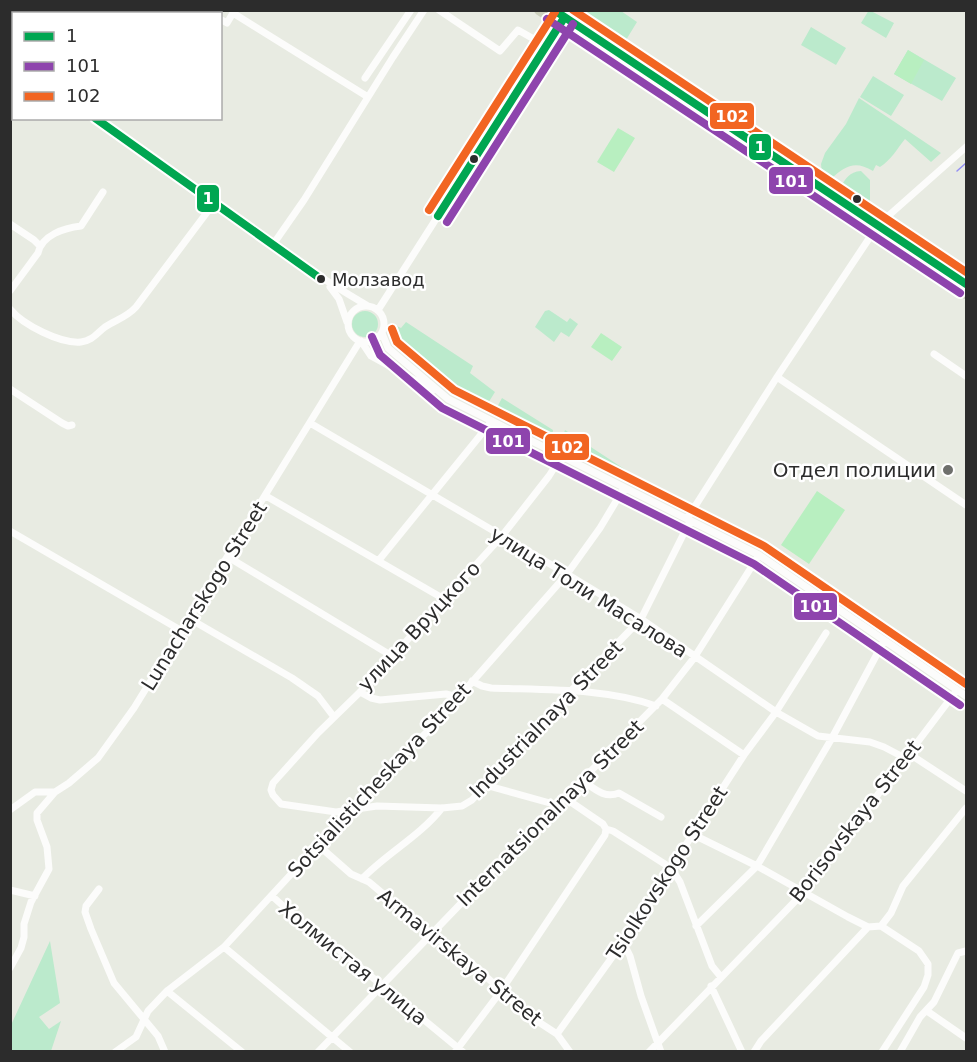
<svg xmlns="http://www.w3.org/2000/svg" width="977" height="1062" font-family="'DejaVu Sans',sans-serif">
<rect width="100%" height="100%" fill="#e8ebe2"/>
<!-- green -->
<path fill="#bbeacc" d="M869,10L894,23L886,38L861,23Z
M582,11H621L637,22L626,40Z
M811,27L846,48L836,65L801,45Z
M908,50L956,78L942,101L894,74Z
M873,76L904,95L891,116L860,97Z
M859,98L941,153L931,162L905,139C897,149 891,160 880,167L876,165L873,171C855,160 845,166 831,179L822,174L821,164L825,153L846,124Z
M861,171L870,180V207L840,188C846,178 849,172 861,171Z
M549,310L567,322L570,318L578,324L569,337L561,332L554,342L535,327L545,311Z
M352 324a13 13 0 1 1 26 0a13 13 0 1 1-26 0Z
M406,322L473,366L470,373L495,392L485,408L459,388L440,380L392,336L397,326L401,328Z
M502,398L553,430L552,440L495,411Z
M565,430L638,478L634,482L560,445Z
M50,941L60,1003L39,1017L49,1029L61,1021L51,1051H11V1025Z"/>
<!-- pitch -->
<path fill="#b8efc0" d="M908,50L924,60L911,84L894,74Z
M618,128L635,138L614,172L597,162Z
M601,333L622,347L612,361L591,347Z
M817,491L845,510L809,564L781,545Z"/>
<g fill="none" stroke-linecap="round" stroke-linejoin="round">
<!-- stream -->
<path stroke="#938ff3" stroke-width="1.5" d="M957,171L966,163"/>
<!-- minor -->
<path stroke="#fcfcfb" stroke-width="7" d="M208,10L212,14
M439,10L500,51L518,30L546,46
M220,19L227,23L233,13L368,97
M10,63L14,65
M365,78L411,10
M94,118C186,180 272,250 368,306
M10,224L34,240L40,246
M272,246L304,200L393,57L424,10
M330,287L339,299L347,322
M10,291L38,253C42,235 64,228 81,226L103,192
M348 324a18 18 0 1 1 36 0a18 18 0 1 1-36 0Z
M10,309C23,325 61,344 81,342C92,341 97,333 105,327C116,320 127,317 136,307L214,203
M378,310L561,23
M382,333L388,348L448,399L759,555L966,696
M361,341L371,356L433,390
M934,354L966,376
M777,377L966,505
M10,389L62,423L68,426L72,425
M310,423L567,574L641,619L776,712L818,736L870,742L884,747L905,758
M561,457L549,476L502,536L360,692L318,733L273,783L271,790L273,795L281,804L336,812L377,806L442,808L462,806L472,800L563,699L641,619L690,521
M266,496L444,599
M687,519L777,377L878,225L966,147
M10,531L182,631
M228,557L392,656
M379,560L492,421
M190,619L292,678L318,696L334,717
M472,681L482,686L491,688C544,690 607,688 656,706
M360,692L371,698L380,700L446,694L458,697
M662,699L744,755
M908,753L966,791
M582,780C595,789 604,799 619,793L661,817
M485,785L557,805
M565,798L603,824L606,829L613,831L671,868L680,882L712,966L721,977
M10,810L35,792H55L69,783L98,758L134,708L360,341
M692,834L757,866L848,917L868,927L881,926L919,951L928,964V975L924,987L882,1052
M318,845L351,874L369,882L431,934L468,960L528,1015L557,1034L570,1052
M362,879C387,853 419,837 442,808
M99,889L86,906L85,912L91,929L114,983L158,1036L165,1052
M10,890L35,896
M272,896L320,939L333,945L463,1052
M696,926L757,866L832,738L884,641
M881,926L891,913L903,886L966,808
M623,942L630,956L641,996L661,1052
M224,947L350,1052
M10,968L21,948L24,937V924L31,902L49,869L47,847L37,820V813L55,792
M711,986L742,1052
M167,991L242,1052
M927,1011L966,1038
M557,1034L623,942L744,755L776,712L826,633
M115,1052L136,1037L148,1011L167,991L224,947L375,783L436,723L567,574L600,528L624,488
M318,1052L495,868L662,699L694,658L759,555
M455,1052L501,991L605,835L606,829
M649,1052L804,892L957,690
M754,1052L761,1041L868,927
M900,1052L920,1017L934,1002L958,953L966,951"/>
<!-- highway -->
<path stroke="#ccd0bd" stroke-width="10" d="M539,10L966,294
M553,10L966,284"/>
<!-- bus-1 casing -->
<g stroke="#fff" stroke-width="12">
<path id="bus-1" d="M554,10L966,284
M95,118L321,279
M438,216L564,18"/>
</g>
<!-- bus-2 casing -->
<g stroke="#fff" stroke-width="12">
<path id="bus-2" d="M547,19L960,293
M447,222L573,24
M372,337L380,355L442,408L754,564L960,705"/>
</g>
<!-- bus-3 casing -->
<g stroke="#fff" stroke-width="12">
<path id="bus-3" d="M573,10L966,272
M429,210L555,12
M392,329L397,342L454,390L764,546L966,684"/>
</g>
<!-- bus-1 -->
<use href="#bus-1" stroke="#00a651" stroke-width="8"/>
<!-- bus-2 -->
<use href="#bus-2" stroke="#8e44ad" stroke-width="8"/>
<!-- bus-3 -->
<use href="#bus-3" stroke="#f26522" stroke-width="8"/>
</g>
<!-- markers -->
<g fill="#2c2c2c" stroke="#fff" stroke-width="2">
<circle cx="474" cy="159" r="5"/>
<circle cx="857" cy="199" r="5"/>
<circle cx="321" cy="279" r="5"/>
</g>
<circle fill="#6e6f6c" stroke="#fff" stroke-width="2" cx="948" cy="470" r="6"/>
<g text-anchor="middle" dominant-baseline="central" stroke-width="5" stroke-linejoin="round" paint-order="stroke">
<!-- bus labels -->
<g font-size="18" fill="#2c2c2c" stroke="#fff" text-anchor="start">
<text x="332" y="279">Молзавод</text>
</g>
<!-- poi labels -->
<g font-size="20" fill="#2c2c2c" stroke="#fff" text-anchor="end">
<text x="936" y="470">Отдел полиции</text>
</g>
<!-- street labels -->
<g font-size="20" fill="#2c2c2c" stroke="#fff">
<text transform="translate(589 592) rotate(32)">улица Толи Масалова</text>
<text transform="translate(204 596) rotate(-58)">Lunacharskogo Street</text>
<text transform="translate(419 626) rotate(-47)">улица Вруцкого</text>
<text transform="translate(546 719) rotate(-46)">Industrialnaya Street</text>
<text transform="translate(379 780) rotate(-47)">Sotsialisticheskaya Street</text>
<text transform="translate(550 813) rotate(-45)">Internatsionalnaya Street</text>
<text transform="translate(855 821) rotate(-52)">Borisovskaya Street</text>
<text transform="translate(667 873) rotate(-57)">Tsiolkovskogo Street</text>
<text transform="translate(460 957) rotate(39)">Armavirskaya Street</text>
<text transform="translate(353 963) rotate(39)">Холмистая улица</text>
</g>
</g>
<g stroke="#fff" stroke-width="2">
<rect x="709" y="102" width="46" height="28" rx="6" fill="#f26522"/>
<rect x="748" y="133" width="24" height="28" rx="6" fill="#00a651"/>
<rect x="768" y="166" width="46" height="29" rx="6" fill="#8e44ad"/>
<rect x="196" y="184" width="24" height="29" rx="6" fill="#00a651"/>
<rect x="485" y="427" width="46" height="28" rx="6" fill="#8e44ad"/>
<rect x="544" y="433" width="46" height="28" rx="6" fill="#f26522"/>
<rect x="793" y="592" width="45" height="29" rx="6" fill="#8e44ad"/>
</g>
<g font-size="16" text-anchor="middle" font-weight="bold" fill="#fff">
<text x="732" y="122">102</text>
<text x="760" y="153">1</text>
<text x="791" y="187">101</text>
<text x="208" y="204">1</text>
<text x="508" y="447">101</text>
<text x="567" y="453">102</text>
<text x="816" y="612">101</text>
</g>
<!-- border -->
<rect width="977" height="1062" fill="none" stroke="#2c2c2c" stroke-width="24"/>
<!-- legend -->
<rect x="12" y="12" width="210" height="108" fill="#ffffff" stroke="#ababab" stroke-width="1.5"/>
<rect x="24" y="32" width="30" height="9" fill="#00a651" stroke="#ababab" stroke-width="1.5"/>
<text x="66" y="42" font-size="18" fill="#2c2c2c">1</text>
<rect x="24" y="62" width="30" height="9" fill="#8e44ad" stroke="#ababab" stroke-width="1.5"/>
<text x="66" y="72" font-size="18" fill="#2c2c2c">101</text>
<rect x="24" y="92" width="30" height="9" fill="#f26522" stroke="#ababab" stroke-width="1.5"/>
<text x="66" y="102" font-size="18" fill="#2c2c2c">102</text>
</svg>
